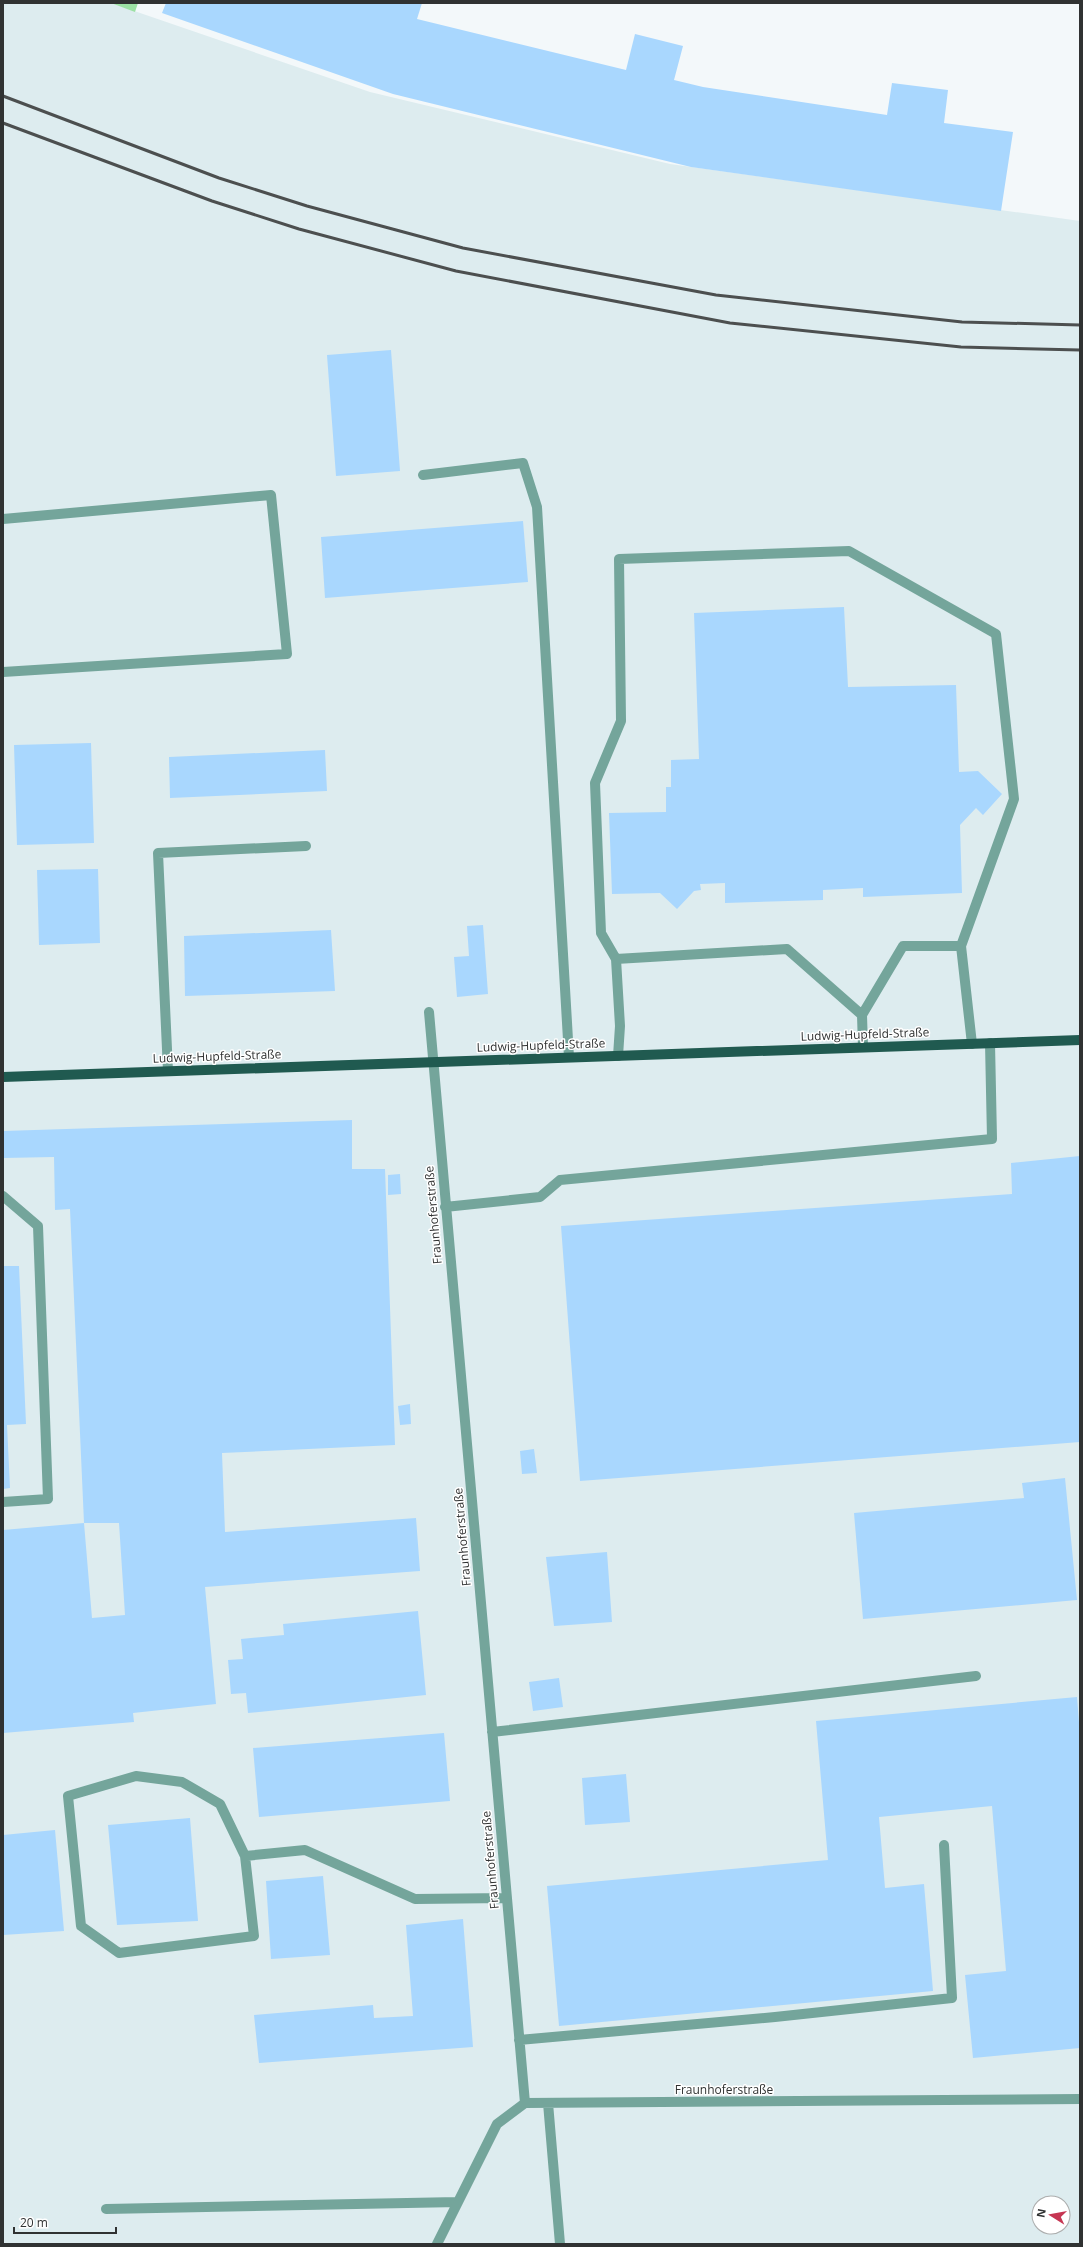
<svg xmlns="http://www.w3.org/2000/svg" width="1083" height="2247" font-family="'Open Sans',sans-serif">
<rect width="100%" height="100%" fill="#f3f8fa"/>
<!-- built -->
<path fill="#ddecef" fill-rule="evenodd" d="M3,3H111L370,92L670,164L1080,221V2244H3ZM1039,2203H1063V2227H1039Z"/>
<!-- green -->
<path fill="#9ce1a4" d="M111,3H138L135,12Z"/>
<!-- building -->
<path fill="#a9d7fe" d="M166,3H422L417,19L626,70L635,34L683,46L674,80L703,87L887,115L892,83L948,90L944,123L1013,132L1001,211L691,167L393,94L162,13Z
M391,350L400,471L336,476L327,355Z
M523,521L528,582L325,598L321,537Z
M844,607L848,687L956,685L959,772L978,771L1002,794L983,815L976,808L960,825L962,893L863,897V888L823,890V900L725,903V883L700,884L701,890L694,891L677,909L660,893L612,894L609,813L666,812V787H671V760L699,759L694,613Z
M91,743L94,843L17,845L14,745Z
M325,750L327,791L170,798L169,757Z
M98,869L100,943L39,945L37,870Z
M483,925L488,994L457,997L454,957L469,956L467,926Z
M331,930L335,991L185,996L184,936Z
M352,1120V1169H385L395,1445L222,1453L225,1532L416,1518L420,1571L205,1587L216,1704L133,1713L134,1722L3,1733V1530L84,1523L92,1618L125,1615L119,1523H84L70,1209L55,1210L54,1157L3,1158V1131Z
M1080,1156V1442L580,1481L561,1226L1012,1194L1011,1163Z
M400,1174L401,1194L388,1195V1175Z
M3,1266H19L26,1424L7,1425L10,1488L3,1489Z
M410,1404L411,1424L400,1425L398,1406Z
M534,1449L537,1473L522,1474L520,1451Z
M1065,1478L1077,1600L863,1619L854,1513L1024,1498L1022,1483Z
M607,1552L612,1622L554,1626L546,1557Z
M418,1611L426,1695L248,1713L246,1693L231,1694L228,1660L243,1659L241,1639L284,1635L283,1624Z
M559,1678L563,1707L533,1711L529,1682Z
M1077,1697L1080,1735V2048L973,2058L965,1975L1006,1971L992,1806L879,1817L885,1888L924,1884L933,1991L559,2026L547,1886L828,1860L816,1721Z
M444,1733L450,1801L259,1817L253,1748Z
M626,1774L630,1822L585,1825L582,1778Z
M190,1818L198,1921L117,1925L108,1825Z
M55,1830L64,1931L3,1935V1835Z
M323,1876L330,1955L271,1959L266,1881Z
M463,1919L473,2047L259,2063L254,2015L373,2005L374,2018L413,2016L406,1925Z"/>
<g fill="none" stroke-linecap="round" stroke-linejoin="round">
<!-- minor -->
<path stroke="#74a59b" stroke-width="10" d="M423,475L523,463L537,507L569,1057
M3,519L271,495L287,654L3,672
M616,959L601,933L595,783L621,721L619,559L849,551L996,634L1014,799L961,946
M429,1012L525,2103L1080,2099
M862,1015L903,946H961L972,1044
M618,1056L620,1026L616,959L787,949L862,1015L863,1047
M168,1071L158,853L306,846
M3,1196L38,1226L48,1499L3,1502
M445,1207L540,1197L560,1180L992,1139L990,1043
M492,1732L976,1676
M245,1856L220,1804L182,1782L136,1776L68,1796L81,1926L119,1953L254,1936L245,1856L305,1850L415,1899L507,1898
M519,2040L775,2017L952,1998L944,1845
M548,2103L560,2244
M106,2209L458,2202
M437,2244L497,2124L525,2103"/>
<!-- major -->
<path stroke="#205a50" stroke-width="10" d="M3,1077L1080,1040"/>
<!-- rail -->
<path stroke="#4c4f4f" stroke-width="3" d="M3,96L219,178L307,206L463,248L716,295L962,322L1080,325
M3,123L212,201L299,229L456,271L730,323L961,347L1080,350"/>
</g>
<g text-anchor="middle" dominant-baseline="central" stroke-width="3" stroke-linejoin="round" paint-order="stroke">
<!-- street labels -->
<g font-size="12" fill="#303232" stroke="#fff">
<text transform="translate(865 1034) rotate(-2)">Ludwig-Hupfeld-Straße</text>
<text transform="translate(541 1045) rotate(-2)">Ludwig-Hupfeld-Straße</text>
<text transform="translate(217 1056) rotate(-2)">Ludwig-Hupfeld-Straße</text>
<text transform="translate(433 1215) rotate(-95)">Fraunhoferstraße</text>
<text transform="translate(462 1537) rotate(-95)">Fraunhoferstraße</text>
<text transform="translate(490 1860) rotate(-95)">Fraunhoferstraße</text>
<text x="724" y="2089">Fraunhoferstraße</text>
</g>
</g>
<!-- border -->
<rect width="1083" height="2247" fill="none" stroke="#303232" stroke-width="8"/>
<!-- north arrow -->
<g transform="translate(1051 2215) rotate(281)"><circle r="19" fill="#ffffff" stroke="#acadad"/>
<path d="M0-3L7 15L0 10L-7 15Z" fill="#c63652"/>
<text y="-6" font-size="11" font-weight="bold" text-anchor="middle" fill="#303232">N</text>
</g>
<!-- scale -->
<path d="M14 2227v6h102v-6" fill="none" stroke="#303232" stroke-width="2"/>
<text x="20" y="2227" font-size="12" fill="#303232" stroke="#ffffff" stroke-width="3" paint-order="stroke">20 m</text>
</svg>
